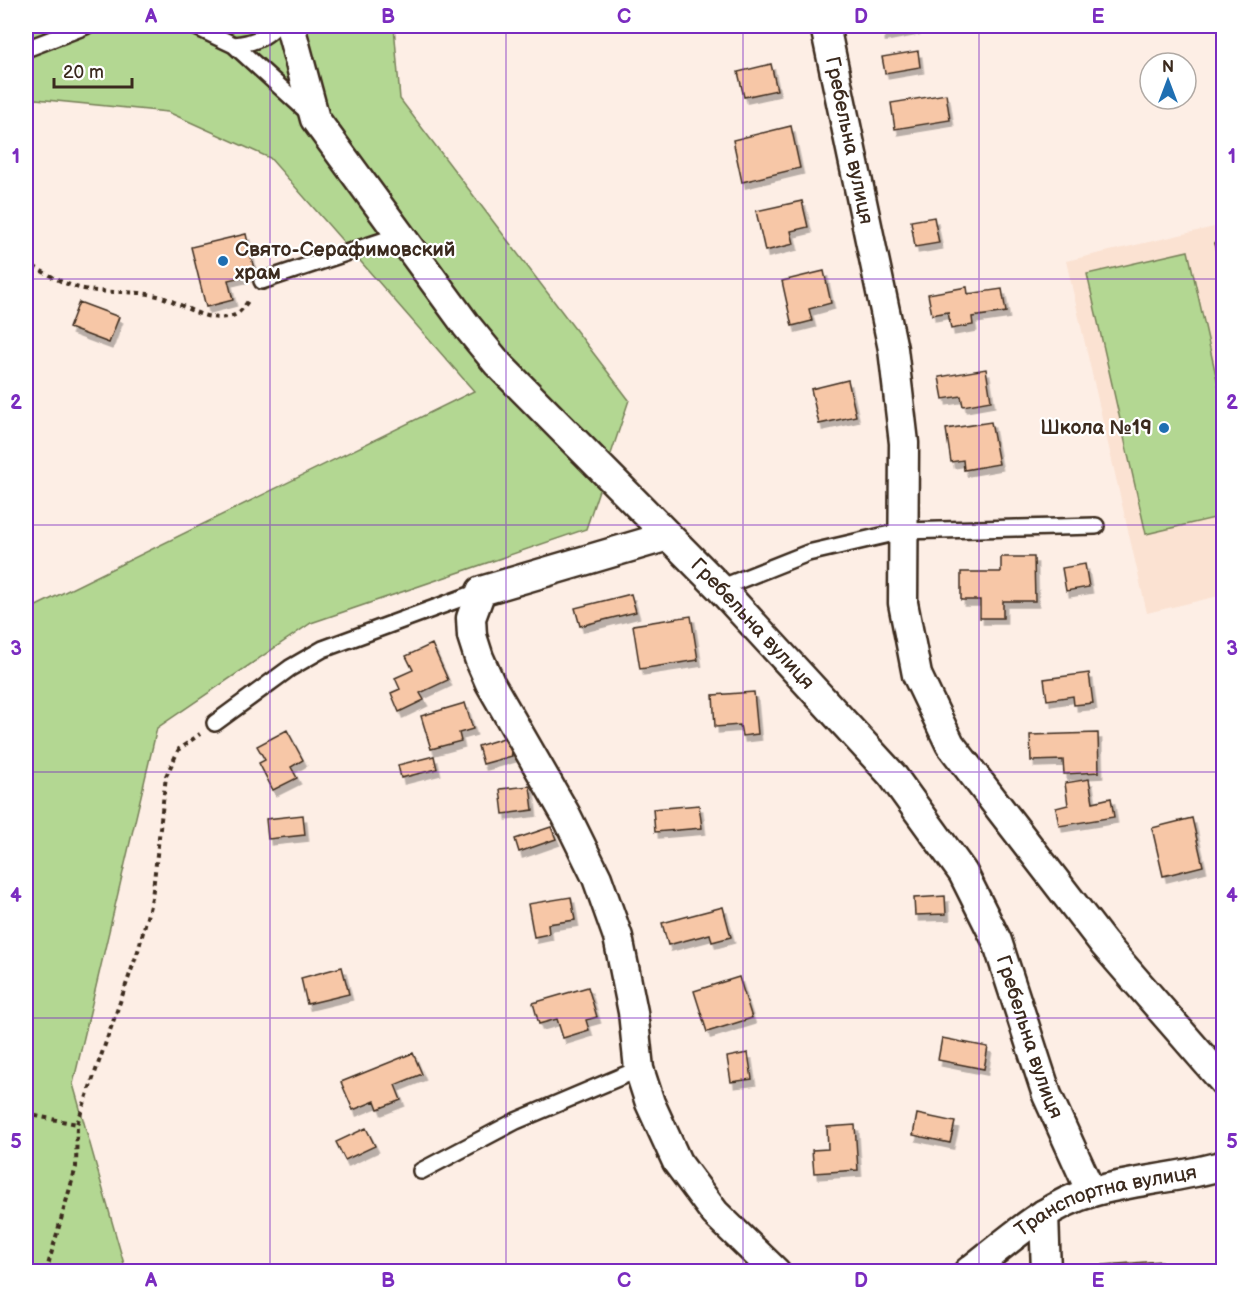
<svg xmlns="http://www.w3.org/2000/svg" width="1249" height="1297" font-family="'Balsamiq Sans',sans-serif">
<defs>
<filter id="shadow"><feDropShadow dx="3.5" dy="6" stdDeviation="0" flood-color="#0004"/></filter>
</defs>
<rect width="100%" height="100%" fill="#fdeee5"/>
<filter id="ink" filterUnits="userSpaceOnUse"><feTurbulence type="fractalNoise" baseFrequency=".0167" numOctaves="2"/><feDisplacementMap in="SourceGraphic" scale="12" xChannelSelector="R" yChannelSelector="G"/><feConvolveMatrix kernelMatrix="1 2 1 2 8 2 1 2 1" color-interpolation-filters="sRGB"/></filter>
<g filter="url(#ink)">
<!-- built -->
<path fill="#fbe2d2" d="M1223,225V595L1147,613L1066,261Z"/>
<!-- green -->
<path fill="#b3d792" stroke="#778058" stroke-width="1.5" d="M26,26H394L400,99L629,400L586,529L311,623L157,728L73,1084L126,1271H26V611L474,391L270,158L168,112L26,98Z
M1188,251L1223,406V516L1146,534L1087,274Z"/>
<!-- building -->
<path fill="#f7c7a7" stroke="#3b2a1e" stroke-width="1.5" filter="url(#shadow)" d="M881,26H925V27L882,35Z
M918,51L920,67L885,73L882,57Z
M771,64L777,90L744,97L738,72Z
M946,94L950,120L895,129L891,103Z
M791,126L800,168L742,182L733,140Z
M802,201L808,227L791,231L794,244L765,251L756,211Z
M934,217L939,243L915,247L911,221Z
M246,234L255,274L228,280L233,300L206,307L191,247Z
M1224,241V282L1214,243Z
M824,271L831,303L809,309L812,321L792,326L782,281Z
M967,287L968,294L1002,289L1006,312L972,317L973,325L951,329L948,312L932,315L928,294Z
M79,302L119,317L109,343L69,328Z
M986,369L991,401L963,406L961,396L943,399L939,377Z
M848,380L856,416L819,424L811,389Z
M991,422L999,464L964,470L963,460L951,462L946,429Z
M1001,557H1034L1035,601H1003V618H980V600H961V572H1001Z
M1085,564L1089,587L1066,591L1062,568Z
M631,594L636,612L580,626L575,608Z
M691,616L698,660L640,669L633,625Z
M432,644L448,680L420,693L424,700L399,712L391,693L400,689L395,678L413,670L406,656Z
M1089,673L1093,703L1074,705L1073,696L1047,700L1044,679Z
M754,692L758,734L742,736L740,725L715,727L713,695Z
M465,703L473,729L459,733L461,741L431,749L421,716Z
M287,730L303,760L291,767L297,778L273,790L259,763L265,760L257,746Z
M1098,733L1099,772L1064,774L1063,760L1031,761L1030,735Z
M507,737L512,756L483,764L478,746Z
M434,756L437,769L401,778L398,765Z
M1089,779L1093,802L1111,798L1114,817L1059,826L1056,808L1068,805L1065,783Z
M530,786L533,810L503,814L500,789Z
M699,805L702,828L655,832L653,809Z
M303,815L305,835L268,839L266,819Z
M1192,818L1203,866L1163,876L1152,828Z
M551,827L556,839L519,852L515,839Z
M945,896L946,914L915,915L914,898Z
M571,897L575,920L548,924L549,934L534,937L528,904Z
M723,907L731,937L712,942L710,934L668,945L662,923Z
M342,967L349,994L307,1004L301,978Z
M739,977L752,1018L707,1032L694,991Z
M588,987L597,1017L586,1020L589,1030L563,1038L557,1019L539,1024L533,1003Z
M942,1038L988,1047L984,1069L938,1060Z
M413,1053L422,1074L395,1085L401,1100L378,1109L375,1101L353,1110L341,1082Z
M748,1053L752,1079L731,1082L727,1057Z
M917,1114L955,1122L950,1143L913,1135Z
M855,1125L858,1170L814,1173L812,1150L828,1149L827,1127Z
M366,1128L375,1146L345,1160L336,1142Z
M1161,1261V1272H1103V1265Z"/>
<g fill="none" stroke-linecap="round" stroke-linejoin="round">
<!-- lane casing -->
<g stroke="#3b2a1e" stroke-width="20">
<path id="lane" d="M194,26L234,45L311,115
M234,45C252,43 263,39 276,26
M26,49L86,26
M262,281L400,235
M720,588L808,553L903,531L1096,526
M215,723L290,668L323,649L481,591
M421,1171L516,1121L639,1069"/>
</g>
<!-- street casing -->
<g stroke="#3b2a1e" stroke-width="33">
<g id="street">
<path id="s1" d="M290,26L315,119L466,325L498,364L720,588L892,775L963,873L997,941L1047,1095L1091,1192"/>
<path id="s2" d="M825,26L893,349L904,443L903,603L917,675L950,744L1104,944L1224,1082"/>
<path d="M668,536L481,591L471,618L472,636L479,658L490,683L566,815L597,878L618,937L633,1012L639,1069L650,1103L677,1162L715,1213L776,1272"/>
<path d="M1044,1214L1046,1272"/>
<path id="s3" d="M968,1272C1006,1243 1045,1205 1092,1192C1135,1180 1180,1178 1224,1165"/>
</g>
</g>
<!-- path -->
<path stroke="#3b2a1e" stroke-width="4" stroke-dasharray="4.5 4.5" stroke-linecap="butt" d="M26,262C44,272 63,285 84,289C106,294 131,290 153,295C179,299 199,322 227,317C239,316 244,307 250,298
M26,1114L77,1124
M46,1272L76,1167L77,1124L138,951L152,898L166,776L179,749L200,734"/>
<!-- lane -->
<use href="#lane" stroke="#fff" stroke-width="15"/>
<!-- street -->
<use href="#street" stroke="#fff" stroke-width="28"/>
</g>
</g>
<!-- grid -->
<path fill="none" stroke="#7b2cbf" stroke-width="1.5" stroke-opacity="0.55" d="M270,26V1272M506,26V1272M743,26V1272M979,26V1272M26,279H1224M26,525H1224M26,772H1224M26,1018H1224"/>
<!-- markers -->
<g fill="#1f6fb2" stroke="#fff" stroke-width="2">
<circle cx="223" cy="261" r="6"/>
<circle cx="1164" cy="428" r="6"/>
</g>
<g text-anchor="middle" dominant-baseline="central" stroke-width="4.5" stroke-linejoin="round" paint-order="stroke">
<!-- street labels -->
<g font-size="20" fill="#3b2a1e" stroke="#fff">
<text stroke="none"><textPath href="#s2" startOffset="117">Гребельна вулиця</textPath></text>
<text stroke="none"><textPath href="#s1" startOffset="766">Гребельна вулиця</textPath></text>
<text stroke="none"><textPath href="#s1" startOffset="1270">Гребельна вулиця</textPath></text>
<text stroke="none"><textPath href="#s3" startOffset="159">Транспортна вулиця</textPath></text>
</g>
<!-- poi labels -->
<g font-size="20" font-weight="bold" fill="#3b2a1e" stroke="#fff" text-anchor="start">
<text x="235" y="250">Свято-Серафимовский<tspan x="235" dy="23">храм</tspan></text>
<text x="1152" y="428" text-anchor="end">Школа №19</text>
</g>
</g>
<!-- margin -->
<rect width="1249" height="1297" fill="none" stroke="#fff" stroke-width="66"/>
<!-- north arrow -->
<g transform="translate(1168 81)"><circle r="28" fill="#ffffff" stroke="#b1aaa5" stroke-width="1.5"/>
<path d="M0-4.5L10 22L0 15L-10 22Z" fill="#1f6fb2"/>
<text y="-9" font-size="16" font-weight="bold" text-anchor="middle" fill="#3b2a1e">N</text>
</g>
<!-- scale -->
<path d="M54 78v9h78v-9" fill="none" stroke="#3b2a1e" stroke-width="3"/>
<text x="63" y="78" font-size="18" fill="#3b2a1e" stroke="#ffffff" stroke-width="4.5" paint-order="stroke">20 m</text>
<rect x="33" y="33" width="1183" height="1231" fill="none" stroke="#7b2cbf" stroke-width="2"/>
<g font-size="20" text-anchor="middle" font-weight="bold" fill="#7b2cbf">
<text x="151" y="23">A</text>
<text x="388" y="23">B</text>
<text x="624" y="23">C</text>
<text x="861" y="23">D</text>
<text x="1098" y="23">E</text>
<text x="16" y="163">1</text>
<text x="1232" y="163">1</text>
<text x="16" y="409">2</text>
<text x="1232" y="409">2</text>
<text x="16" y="655">3</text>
<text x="1232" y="655">3</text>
<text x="16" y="902">4</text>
<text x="1232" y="902">4</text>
<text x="16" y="1148">5</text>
<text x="1232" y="1148">5</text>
<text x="151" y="1287">A</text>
<text x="388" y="1287">B</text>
<text x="624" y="1287">C</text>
<text x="861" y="1287">D</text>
<text x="1098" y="1287">E</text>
</g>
</svg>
